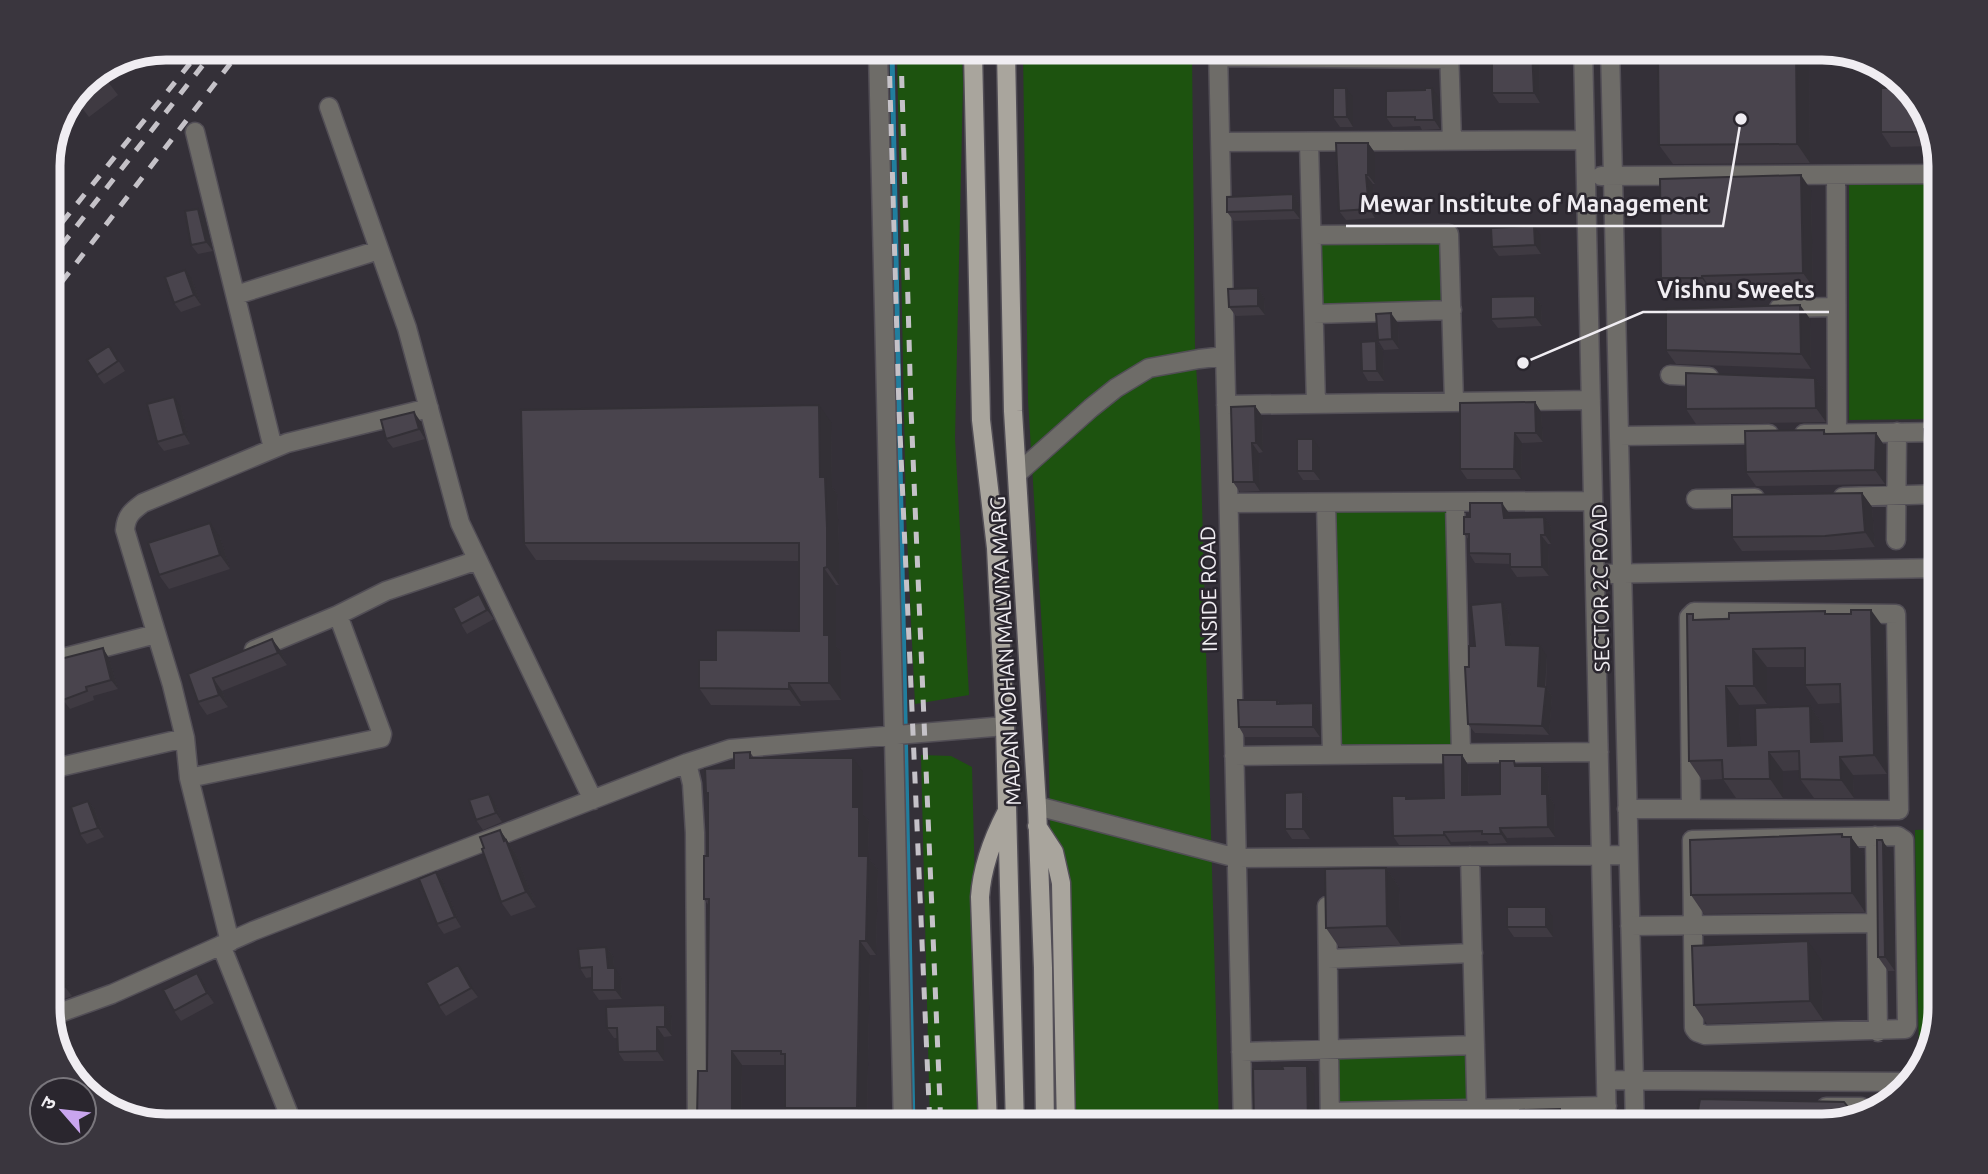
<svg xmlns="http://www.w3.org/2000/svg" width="1988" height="1174" font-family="Ubuntu,'Noto Sans Devanagari',sans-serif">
<rect width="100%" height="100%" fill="#343038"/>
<!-- green -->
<path fill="#1d530f" d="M1023,51H1192L1195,349L1200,431L1219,1127H1057L1048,728L1028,400Z
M897,52H962L963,84L955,438L969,695L915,704L906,516Z
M1941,184V419L1849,420V185Z
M1445,239L1446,305L1320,306L1319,241Z
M1448,509L1452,746L1338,748L1335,511Z
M921,755L951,756L972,767L981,1127H930Z
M1941,829V1009L1929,1054H1919L1915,830Z
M1469,1051L1470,1103L1336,1106V1054Z"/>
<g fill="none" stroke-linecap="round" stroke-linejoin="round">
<!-- stream -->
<path stroke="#217e9e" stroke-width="5" d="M892,52L913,1127"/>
<!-- minor casing -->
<g stroke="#524e56" stroke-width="21">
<path id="minor" d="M1583,48L1607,1127
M1610,48L1635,1127
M1449,49L1452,141
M1218,50L1243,1127
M878,52L903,1127
M1218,57L1449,59
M329,107L407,328L460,523L593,800
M195,132L273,448
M1221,142L1585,140
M1309,142L1316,404
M1836,175L1837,433
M1601,176L1941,174
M1312,235L1449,234L1454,402
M236,295L379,250
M1779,308L1836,307
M1314,314L1452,310
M1670,375L1709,377
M1226,405L1591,400
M1804,434L1941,432
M1619,436L1769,434
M1018,473L1091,408L1116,388L1149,368L1199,359L1225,356
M1843,497L1941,494
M1696,499L1755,498
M1455,502L1461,754
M1229,503L1593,501
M1326,503L1332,755
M1896,540L1897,432
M1595,574L1941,568
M1694,612L1896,614L1899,810L1691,809L1689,617Z
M254,650L338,615L386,591L478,560
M47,662L156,634
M1234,756L1599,752
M687,763L692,784L695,833L697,1127
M47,770L185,738
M189,778L381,738L382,734L338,615
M1037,806L1237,858L1628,855
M1627,809H1691
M1875,836L1878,1032
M1898,836L1904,840L1907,1025L1905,1029L1705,1035L1697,1032L1694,1028L1692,840Z
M1470,856L1477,1127
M1327,906L1330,1127
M1630,926L1876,923
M230,942L189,778L185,738L172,685L125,530C126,516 132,511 143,503L287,443L429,408
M221,945L294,1127
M1328,959L1473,953
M48,1017L112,994L253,931L687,763L730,749L1005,726
M1241,1052L1475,1045
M1606,1080L1911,1082
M1826,1107H1861L1865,1109L1866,1115
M1330,1112L1607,1106"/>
</g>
<!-- major casing -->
<g stroke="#524e56" stroke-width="21">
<path id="major" d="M1006,51L1013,411L1037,806L1043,968L1045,1127
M973,52L981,420L996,548L1005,726L1015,1127
M1037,826L1054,852L1061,883L1066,1127
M988,1127L980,897C982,867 992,840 1006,813"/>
</g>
<!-- minor -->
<use href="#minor" stroke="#6e6c68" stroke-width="18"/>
<!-- major -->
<use href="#major" stroke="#a9a59d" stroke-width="18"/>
<!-- rail -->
<path stroke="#c5c2c8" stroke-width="5" stroke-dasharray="12 12" stroke-linecap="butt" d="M889,52L899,409L930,1127
M901,52L911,409L941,1127
M47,241L196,56
M47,264L210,56
M47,301L237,55"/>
</g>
<!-- wall -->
<path fill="#3f3a42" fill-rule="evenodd" d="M1809,47L1810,163L1673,164L1659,145Z
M1492,49H1539L1540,103H1499L1492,93Z
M99,70L118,95L89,117L74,98L82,81Z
M1353,97V127H1340L1333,117Z
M1439,98L1440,129L1422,130L1420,126L1393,127L1386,117Z
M1925,106L1935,141V146L1891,147L1881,132Z
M1368,143L1375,153V184H1373L1375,218L1346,220L1339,211Z
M1811,190L1813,287L1712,290V293H1671L1661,278Z
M1293,194L1299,204L1300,219L1234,221L1227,212Z
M205,218L213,251L198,254L191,245Z
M1541,236V254L1499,256L1492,247Z
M192,279L201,305L181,312L174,303Z
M1258,288L1264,298L1265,315L1236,316L1229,307Z
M1535,296L1541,305L1542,326L1498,328L1491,319Z
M1800,305L1810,319L1811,369L1676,364L1666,350Z
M1398,323L1399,349L1384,350L1378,340Z
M1376,341L1383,351L1384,381H1368L1362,371Z
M109,346L125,371L104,384L97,375Z
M1815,378L1825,392L1826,422L1696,424L1686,409Z
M1535,402L1541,412L1543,442L1522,443L1521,479H1467L1460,469Z
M1255,406L1262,416L1263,452L1259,453L1260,491L1240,492L1233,482Z
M181,407L190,444L164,451L157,442Z
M421,422L425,439L393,448L386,439Z
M831,422L832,487L837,494L839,544V585H836V646L841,652V700L801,701V706L711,705L699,688L716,660L799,631V561L536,560L524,543Z
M1941,425V483H1937L1927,468Z
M1824,430L1826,434L1876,433L1885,447V484L1756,486L1746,472Z
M1320,449V480H1303L1297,471Z
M1941,483V543H1936L1926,529L1937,489Z
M1862,493L1872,507L1875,547L1835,550L1742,551L1732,537Z
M1509,513V518L1544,517L1551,527V544H1548L1549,576L1517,577L1510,567V564L1475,563L1469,553V540L1464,534Z
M220,537L230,569L169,589L159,575Z
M1502,602L1508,612L1511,645L1547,656L1546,687L1552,696L1549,735L1475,733L1468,724L1469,667L1475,646Z
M486,604L494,619L467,634L461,624Z
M1827,614L1884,628L1887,774L1853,775L1854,798H1814L1800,779V770L1783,771V798H1736L1723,779L1702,780L1689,761L1697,619ZM1767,667H1805V685L1818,704L1840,703L1842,741H1823V725L1810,706L1756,745L1740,746L1739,705L1767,704Z
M272,639L281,651L287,665L222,691L228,707L207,715L198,702L188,674Z
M109,658L118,689L93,696L94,700L70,709L63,700Z
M1277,700L1280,704L1313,703L1320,713V737H1245L1239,727Z
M750,752L754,758L863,772V814L869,821L868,857L878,870L876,955H870L867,1122H794L785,1108V1065H742L741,1127H704L697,1117L707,1071L709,906L704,899L708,856V796L706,793L734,768Z
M1462,755L1468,765L1469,795L1500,794L1518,766H1542L1548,776L1549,796L1554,804L1555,837L1507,838V843L1489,844L1487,841L1451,842V845H1399L1393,836L1408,799L1444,798Z
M1303,792L1310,802V839H1292L1285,829Z
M88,801L95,810L104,837L87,844L80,834Z
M495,803L502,822L483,830L476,820Z
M500,830L516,854L536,907L511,916L501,902L484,848Z
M1842,834L1844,837H1851L1864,855L1865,912L1704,914L1691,895Z
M1892,854L1895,971H1888L1878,957Z
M1386,868L1399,887L1401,945L1339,947L1326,928Z
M436,872L443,881L461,927L444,934L437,924Z
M1553,917V937H1514L1507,927Z
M47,945H49L56,954L72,996L53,1003L47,996Z
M606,947L613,956L614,968L621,978L622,999L599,1000L592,990V977L586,978L580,968Z
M1821,960L1823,1020L1707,1024L1694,1005Z
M458,965L478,997L446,1016L439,1006Z
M197,973L203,983L214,1003L181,1021L174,1011Z
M665,1005L671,1015L672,1036L664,1037V1061H624L618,1052L617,1038H614L607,1028Z"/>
<!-- shaded-wall -->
<path fill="#333036" d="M1796,47H1809L1810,163L1797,144Z
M1532,49H1539L1540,103L1534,93Z
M1346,88L1353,97V127L1347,117Z
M1432,88L1439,98L1440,129L1434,120Z
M1925,107L1935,141V146L1925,132Z
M1368,143L1375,153V184L1368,175Z
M1366,175L1373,184L1375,218L1369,209Z
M1801,175L1811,190L1813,287L1803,273Z
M1293,194L1299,204L1300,219L1293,210Z
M198,209L205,218L213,251L206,242Z
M1534,226L1541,236V254L1535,245Z
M185,270L192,279L201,305L194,295Z
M1702,276L1712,290V293L1702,278Z
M1258,288L1264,298L1265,315L1258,306Z
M1535,296L1541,305L1542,326L1535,317Z
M1800,305L1810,319L1811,369L1801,354Z
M1391,313L1398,323L1399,349L1392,339Z
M1376,341L1383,351L1384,381L1377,371Z
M1815,378L1825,392L1826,422L1816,408Z
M174,397L181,407L190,444L184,434Z
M1535,402L1541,412L1543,442L1536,433Z
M819,405L831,422L832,487L837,494L839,544V585L827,567L820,477Z
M1255,406L1262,416L1263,452L1256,443Z
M414,412L421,422L425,439L419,429Z
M1515,433L1522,443L1521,479L1514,469Z
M1876,433L1885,447V484L1875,470Z
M1313,439L1320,449V480L1313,471Z
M1252,443L1259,453L1260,491L1254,482Z
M1862,493L1872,507L1875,547L1865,532Z
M1502,503L1509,513L1510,528L1504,518Z
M1544,517L1551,527V544L1545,535Z
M210,523L220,537L230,569L220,555Z
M1541,535L1548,544L1549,576L1542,567Z
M824,568L836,585V646L841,652V700L829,683L824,635Z
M479,594L486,604L494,619L487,610Z
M1502,602L1508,612L1512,654L1506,645Z
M1871,610L1884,628L1887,774L1874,755Z
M272,639L281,651L287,665L278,653Z
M1540,646L1547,656L1545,688L1546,687L1552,696L1549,735L1542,726L1538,686Z
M103,648L109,658L118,689L111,680Z
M1753,649L1767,667V704L1754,686Z
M213,678L222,691L228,707L219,695Z
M789,683L801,701V706L789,689Z
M1726,686L1739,705L1741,765L1728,746Z
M1313,703L1320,713V737L1313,727Z
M1810,706L1823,725L1824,760L1811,742Z
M1769,752L1783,771V798L1770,779Z
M1462,755L1468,765L1469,804L1462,795Z
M1840,757L1853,775L1854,798L1841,780Z
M853,758L863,772V814L869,821L868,857L878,870L876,955L866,941L853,807Z
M1542,766L1548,776L1549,796L1554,804L1555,837L1548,827L1542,794Z
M1303,792L1310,802V839L1303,829Z
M489,794L495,803L502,822L496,813Z
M88,801L95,810L104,837L98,828Z
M1500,828L1507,838V843L1501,834Z
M500,830L516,854L536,907L526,892Z
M1444,832L1451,842V845L1444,835Z
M1842,834L1851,847V837L1864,855L1865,912L1852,893Z
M1882,840L1892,854L1893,857L1895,971L1885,957Z
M1386,868L1399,887L1401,945L1387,926Z
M436,872L443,881L461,927L455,917Z
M1546,907L1553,917V937L1546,927Z
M860,941L870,955L867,1122L857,1108Z
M1808,941L1821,960L1823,1020L1810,1001Z
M49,945L56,954L72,996L65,987Z
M606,947L613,956L615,978L608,968Z
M458,965L465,974L478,997L471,988Z
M615,968L621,978L622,999L615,990Z
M197,973L203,983L214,1003L207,993Z
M665,1005L671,1015L672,1036L665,1027Z
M657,1027L664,1037V1061L657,1051Z
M732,1051L742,1065L741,1127H738L732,1117Z
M1307,1066L1314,1075L1315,1127H1308Z
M1848,1107L1855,1118L1848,1120Z
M1560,1109L1567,1118V1127H1560Z"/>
<!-- building -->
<path fill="#49444d" stroke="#333036" stroke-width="2" fill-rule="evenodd" d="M1796,47L1797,144L1659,145L1658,56H1673V48Z
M1492,49H1532L1534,93H1492Z
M99,70L106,80L78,101L75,98L82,81Z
M1894,75L1925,106V132H1881V88H1895Z
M1333,88H1346L1347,117H1333Z
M1425,88H1432L1434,120H1415V117H1386V91L1425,90Z
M1336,143H1368V175H1366L1369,209L1339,211Z
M1801,175L1803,273L1702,276V278H1661L1660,179Z
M1293,194V210L1227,212V197Z
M198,209L206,242L191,245L185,211Z
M1534,226L1535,245L1492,247L1491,228Z
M185,270L194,295L174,303L165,277Z
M1258,288V306L1229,307L1228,289Z
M1535,296V317L1491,319V297Z
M1800,305L1801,354L1666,350V309Z
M1391,313L1392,339L1378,340L1376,314Z
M1376,341L1377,371H1362L1361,342Z
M109,346L118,361L97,375L87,360Z
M1686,373L1815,378L1816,408L1686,409Z
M174,397L184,434L157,442L147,404Z
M1535,402L1536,433H1515L1514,469H1460V403Z
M819,405L820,477H825L827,527V567L824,568V635H829V683H789V689L699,688V660H716V630L799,631V543H524L521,410Z
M1255,406L1256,443H1252L1254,482H1233L1231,407Z
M414,412L419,429L386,439L381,420Z
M1941,425V477L1937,470L1927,468L1924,429Z
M1824,430V434L1876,433L1875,470L1746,472L1745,431Z
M1297,439H1313V471H1297Z
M1941,483V529H1926V491L1937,489Z
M1862,493L1865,532L1825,536L1732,537V495Z
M1470,503H1502L1504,518L1544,517L1545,535H1541L1542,567H1510V554L1469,553V534H1464V517H1470Z
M210,523L220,555L159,575L148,543Z
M479,594L487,610L461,624L453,608Z
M1502,602L1506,645L1540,646L1538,686L1546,687L1542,726L1468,724L1465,667H1469V646H1475L1471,605Z
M1851,610H1871L1874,755L1840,757L1841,780L1800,779L1799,751L1769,752L1770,779H1723L1722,760L1689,761L1687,614H1693V620L1729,619V613L1825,611V614H1851ZM1805,648V685L1840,684L1842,741L1811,742L1810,706L1755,708L1756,745L1728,746L1726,686H1754L1753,649Z
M272,639L278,653L213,678L219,695L198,702L188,674Z
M103,648L111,680L86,687L87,691L63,700L49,662Z
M1238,700H1277V704L1313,703V727H1239Z
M750,752V758H853V807H859V856H868L866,941H860L857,1108H785V1054H781V1051H732V1117H697L698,1071H707L709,899H704V856H708V793H706L705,769L734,768V753Z
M1443,755H1462V795L1500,794V761H1514L1515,766H1542V794H1547L1548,827L1500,828L1501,834H1482V831L1444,832V835L1393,836L1392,796H1406V799L1444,798Z
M1303,792V829H1285V793Z
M489,794L496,813L476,820L469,800Z
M88,801L98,828L80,834L71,807Z
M500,830L504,841L506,840L526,892L501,902L482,849L484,848L480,837Z
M1842,834V837H1851L1852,893L1691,895L1690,840Z
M1877,840H1882L1883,843L1885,957H1878Z
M1386,868L1387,926L1326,928L1325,869Z
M436,872L455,917L437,924L419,879Z
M1507,907H1546V927H1507Z
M1808,941L1810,1001L1694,1005L1692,946Z
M47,945H49L65,987L47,993Z
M606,947L608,968H615V990H592V967L580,968L578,949Z
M458,965L471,988L439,1006L426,983Z
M197,973L207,993L174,1011L163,990Z
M665,1005V1027H657V1051L618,1052L617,1028H607L606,1007Z
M1282,1066H1307L1308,1127H1254L1253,1069H1283Z
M1700,1099L1844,1102L1848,1107V1120L1823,1127H1690V1122L1697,1116Z
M1560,1109V1127H1519L1520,1110Z"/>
<g text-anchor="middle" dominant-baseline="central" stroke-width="5" stroke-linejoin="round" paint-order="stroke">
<!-- street labels -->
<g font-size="21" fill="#f0edf2" stroke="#2a262e">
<text transform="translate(1600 588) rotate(-91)">SECTOR 2C ROAD</text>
<text transform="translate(1208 589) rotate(-91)">INSIDE ROAD</text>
<text transform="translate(1005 651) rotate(-93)">MADAN MOHAN MALVIYA MARG</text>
</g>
</g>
<!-- crop -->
<path d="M0 0H1988V1174H0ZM166 60H1822A106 106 0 0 1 1928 166V1008A106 106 0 0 1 1822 1114H166A106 106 0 0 1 60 1008V166A106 106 0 0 1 166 60Z" fill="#3a363e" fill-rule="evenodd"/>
<path fill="none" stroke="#f0edf2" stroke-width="9" d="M166 60H1822A106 106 0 0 1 1928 166V1008A106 106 0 0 1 1822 1114H166A106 106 0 0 1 60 1008V166A106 106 0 0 1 166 60Z"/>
<!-- callouts -->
<path fill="none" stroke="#f0edf2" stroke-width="2.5" d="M1741 119L1723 226H1346M1523 363L1643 312H1829"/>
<g fill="#f0edf2" stroke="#2a262e" stroke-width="2.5">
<circle cx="1741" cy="119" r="7"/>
<circle cx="1523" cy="363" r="7"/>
</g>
<g font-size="23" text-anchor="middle" font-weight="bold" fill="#f0edf2" stroke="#2a262e" stroke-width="5" stroke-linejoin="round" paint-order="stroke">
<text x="1534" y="212">Mewar Institute of Management</text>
<text x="1736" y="298">Vishnu Sweets</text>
</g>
<!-- north arrow -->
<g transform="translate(63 1111) rotate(298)"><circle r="33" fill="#2a262e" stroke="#79767c" stroke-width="2"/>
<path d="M0-5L12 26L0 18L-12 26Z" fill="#c9a5ee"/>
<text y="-10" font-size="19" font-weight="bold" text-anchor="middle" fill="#f0edf2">उ</text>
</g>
</svg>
